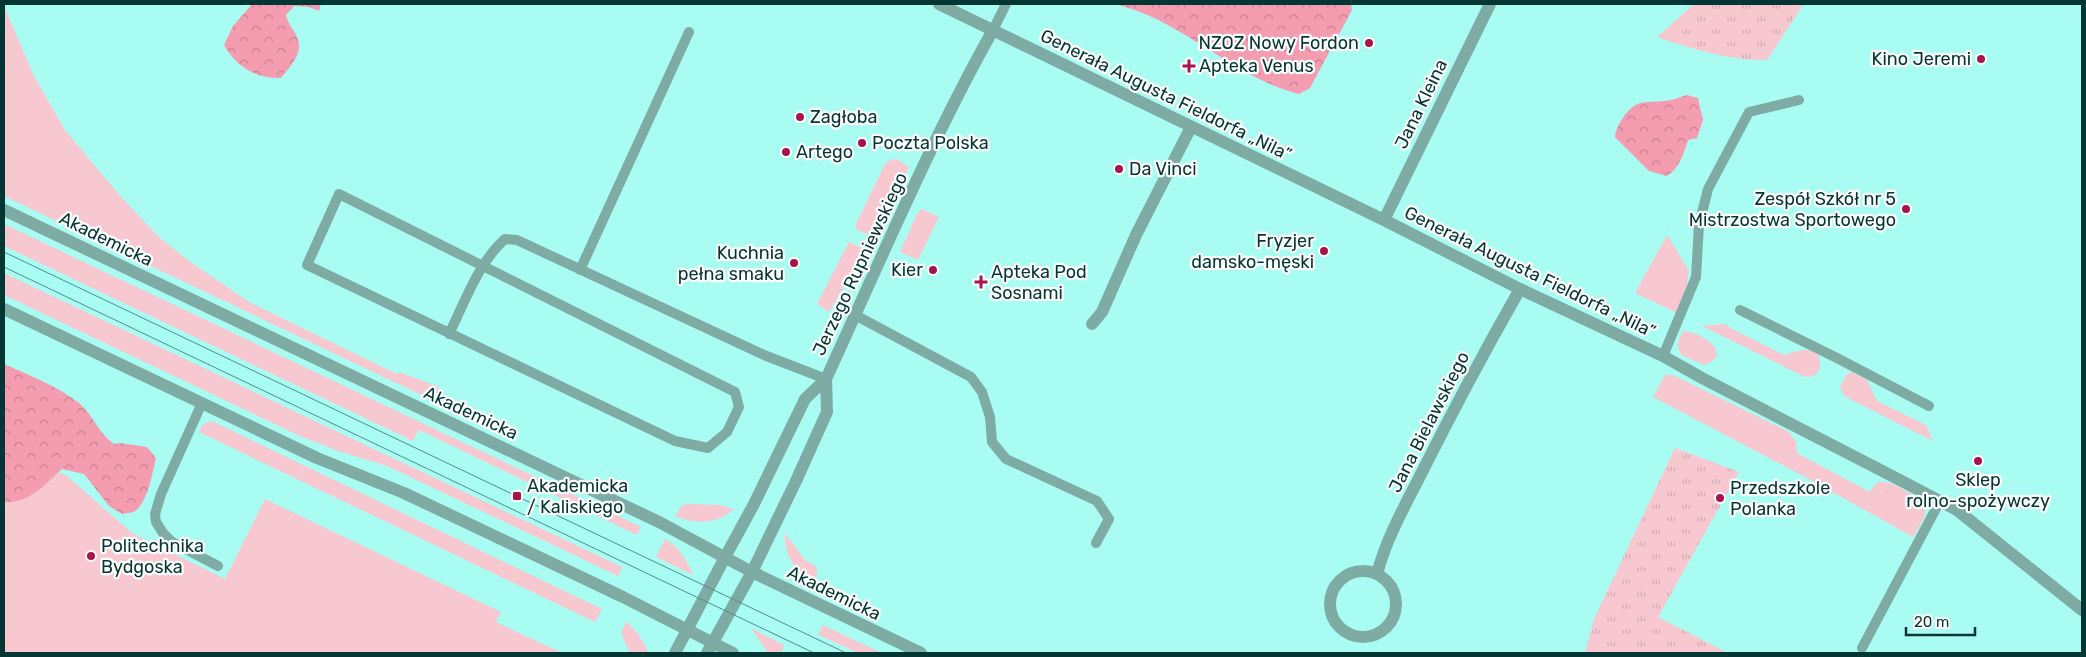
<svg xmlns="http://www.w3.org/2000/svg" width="2086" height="657" font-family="Rubik,sans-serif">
<defs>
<pattern id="forest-crowns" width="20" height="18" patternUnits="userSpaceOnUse" patternTransform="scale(1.25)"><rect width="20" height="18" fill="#f59db0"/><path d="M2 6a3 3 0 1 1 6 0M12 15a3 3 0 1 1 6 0" fill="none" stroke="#c48190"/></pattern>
<pattern id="park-tufts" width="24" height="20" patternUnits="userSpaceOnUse" patternTransform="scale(1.25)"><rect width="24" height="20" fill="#f8c8d0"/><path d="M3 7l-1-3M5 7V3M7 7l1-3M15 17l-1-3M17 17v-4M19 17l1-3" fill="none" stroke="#d3acb3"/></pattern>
</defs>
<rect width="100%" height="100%" fill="#a9fcf2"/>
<!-- grass -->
<path fill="#f8c8d0" d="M4,6L34,76L65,130L122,198L159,237L189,261L249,302L397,374L399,372L437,386L442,395L495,421L453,410L4,196Z
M892,159H897L909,167L875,237L857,230L855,226L885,164Z
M922,209L939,217L918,260L900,252L917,214Z
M4,224L641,527L637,535L419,430L413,441L4,246Z
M1668,236L1689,271L1686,290L1677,313L1637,294L1636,291L1666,237Z
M849,242L866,250L829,312L817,304Z
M4,273L620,566L622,567L618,576L387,466L338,451L302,437L4,295Z
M1726,324L1730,328L1784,355C1798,351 1807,346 1819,355L1820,369L1814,376L1805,377L1702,326Z
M1683,331C1700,331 1736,354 1704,365L1681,355L1677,345Z
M1852,372L1867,380L1877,401L1926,425L1933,441L1844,396L1840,387L1846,375Z
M1667,375H1673L1789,432L1796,441L1797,453L1870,492C1872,489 1874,485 1877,483C1889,477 1913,496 1924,502L1925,516L1913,537L1811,480L1653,397L1664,376Z
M212,421L602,609L595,622L199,432L203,424Z
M4,456L66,475L132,533L225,579L265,499L501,612L496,622L562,653H4Z
M685,504L720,505L734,509C717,524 696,525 675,516L681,507Z
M785,533L805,560L815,566L818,572L814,582C796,572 783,555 785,533Z
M665,539C678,545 688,562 693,575L656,557Z
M626,621L639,635L649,653H630L621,634Z
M823,625L881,653H858L823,637L818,634Z
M751,628L784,645L781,653H768Z"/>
<!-- forest -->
<path fill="url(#forest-crowns)" d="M252,4H321L319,11L309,7L294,6L286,15C289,27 295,30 298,40C303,54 289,68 281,78C255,79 236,66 224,45L233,26Z
M1114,4H1351L1352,10L1310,88L1299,94C1231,77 1182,19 1114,4Z
M1687,95L1698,98L1703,120L1697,138L1688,140C1684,153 1679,169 1667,176L1649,171L1615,137C1616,125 1628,107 1640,103C1648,101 1656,102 1664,101C1671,101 1680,97 1687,95Z
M4,364C29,375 57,386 79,403C93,415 99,434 114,444L120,443L147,447L156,458C153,471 147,504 135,511C132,513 126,513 122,514L109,506L84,474L62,469C45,484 29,504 4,502Z"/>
<!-- park -->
<path fill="url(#park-tufts)" d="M1694,4H1801L1803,5L1767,60C1730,61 1692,49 1657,37Z
M1675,448L1739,472L1658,617L1728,653H1585L1594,619Z"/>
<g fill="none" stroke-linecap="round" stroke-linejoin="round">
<!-- service -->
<path stroke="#7faba5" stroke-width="10" d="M993,30L1006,4
M339,194L735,392L739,407L727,432L708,448L675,441L307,265Z
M580,270L689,32
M1740,310L1835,357L1929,406
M855,315L971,377L982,392L990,417L992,442L1006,459L1097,501L1109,519L1096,543
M449,334C465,302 478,263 505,239L517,240L764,355L826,379
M1663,356L1696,277L1699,225L1708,189L1749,112L1799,100
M202,403L161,494L155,514L156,522L163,533L172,542L218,566
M1862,648L1940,501"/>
<!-- minor -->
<path stroke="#7faba5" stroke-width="12" d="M939,4L1384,220L1520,289L1663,356L1702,378L1896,478L1957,510L2082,610
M1384,220L1490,4
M1092,324L1102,312L1136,235L1191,127
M724,559L754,504L805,399L826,379C880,262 930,142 993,30
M1330 604a33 33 0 1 1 66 0a33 33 0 1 1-66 0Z
M752,572L796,481L827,412L826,379
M1377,574C1386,540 1402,511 1418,480C1450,416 1484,352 1520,289"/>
<!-- tertiary -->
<path stroke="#7faba5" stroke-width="12" d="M4,210L659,522L752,572L921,653
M4,309L317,458L404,493L623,597L733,653
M675,653L724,559
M707,653L752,572"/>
<!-- tram -->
<path stroke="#4f908a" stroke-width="1" d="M4,252L846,653
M4,267L814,653"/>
</g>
<!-- markers -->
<g fill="#a7134c" stroke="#fff" stroke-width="2">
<circle cx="1369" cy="43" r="5"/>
<circle cx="1981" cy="59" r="5"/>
<path d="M1186.5 58.5h5v5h5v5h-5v5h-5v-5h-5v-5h5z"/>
<circle cx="800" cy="117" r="5"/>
<circle cx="862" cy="143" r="5"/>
<circle cx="786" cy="152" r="5"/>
<circle cx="1119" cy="169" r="5"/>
<circle cx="1906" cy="209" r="5"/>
<circle cx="1324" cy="251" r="5"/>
<circle cx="794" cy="263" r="5"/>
<circle cx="933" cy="270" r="5"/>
<path d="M978.5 274.5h5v5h5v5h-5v5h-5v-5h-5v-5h5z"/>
<circle cx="1978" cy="461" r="5"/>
<rect x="512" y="491" width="10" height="10" rx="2.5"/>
<circle cx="1720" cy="498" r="5"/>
<circle cx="91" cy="556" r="5"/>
</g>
<g text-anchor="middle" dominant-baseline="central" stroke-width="4.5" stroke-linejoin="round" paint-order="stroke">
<!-- poi labels -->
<g font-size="18" fill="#043733" stroke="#fff" text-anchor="start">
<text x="1359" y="43" text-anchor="end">NZOZ Nowy Fordon</text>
<text x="1971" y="59" text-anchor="end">Kino Jeremi</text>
<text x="1199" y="66">Apteka Venus</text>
<text x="810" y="117">Zagłoba</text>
<text x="872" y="143">Poczta Polska</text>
<text x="796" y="152">Artego</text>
<text x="1129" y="169">Da Vinci</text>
<text x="1896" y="199" text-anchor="end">Zespół Szkół nr 5<tspan x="1896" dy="21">Mistrzostwa Sportowego</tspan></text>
<text x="1314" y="241" text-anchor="end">Fryzjer<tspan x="1314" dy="21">damsko-męski</tspan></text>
<text x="784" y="253" text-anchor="end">Kuchnia<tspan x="784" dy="21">pełna smaku</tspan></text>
<text x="923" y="270" text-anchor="end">Kier</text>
<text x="991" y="272">Apteka Pod<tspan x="991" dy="21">Sosnami</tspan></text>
<text x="1978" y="480" text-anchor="middle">Sklep<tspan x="1978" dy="21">rolno-spożywczy</tspan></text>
<text x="527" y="486">Akademicka<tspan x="527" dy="21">/ Kaliskiego</tspan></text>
<text x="1730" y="488">Przedszkole<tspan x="1730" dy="21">Polanka</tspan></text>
<text x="101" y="546">Politechnika<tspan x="101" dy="21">Bydgoska</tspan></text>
</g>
<!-- street labels -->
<g font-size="18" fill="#043733" stroke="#fff">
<text transform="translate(1166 95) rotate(26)">Generała Augusta Fieldorfa „Nila”</text>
<text transform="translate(1421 104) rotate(-64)">Jana Kleina</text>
<text transform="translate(106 239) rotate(26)">Akademicka</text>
<text transform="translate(860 264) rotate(-65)">Jerzego Rupniewskiego</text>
<text transform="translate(1530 272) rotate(26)">Generała Augusta Fieldorfa „Nila”</text>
<text transform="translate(471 413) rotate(25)">Akademicka</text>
<text transform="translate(1429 422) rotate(-63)">Jana Bielawskiego</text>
<text transform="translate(834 593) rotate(26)">Akademicka</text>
</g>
</g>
<!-- border -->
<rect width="2086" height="657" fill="none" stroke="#043733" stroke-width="10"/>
<!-- scale -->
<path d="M1906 627v8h69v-8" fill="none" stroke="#043733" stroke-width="2.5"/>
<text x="1914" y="627" font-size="15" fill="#043733" stroke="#ffffff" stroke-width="4" paint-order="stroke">20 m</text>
</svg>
